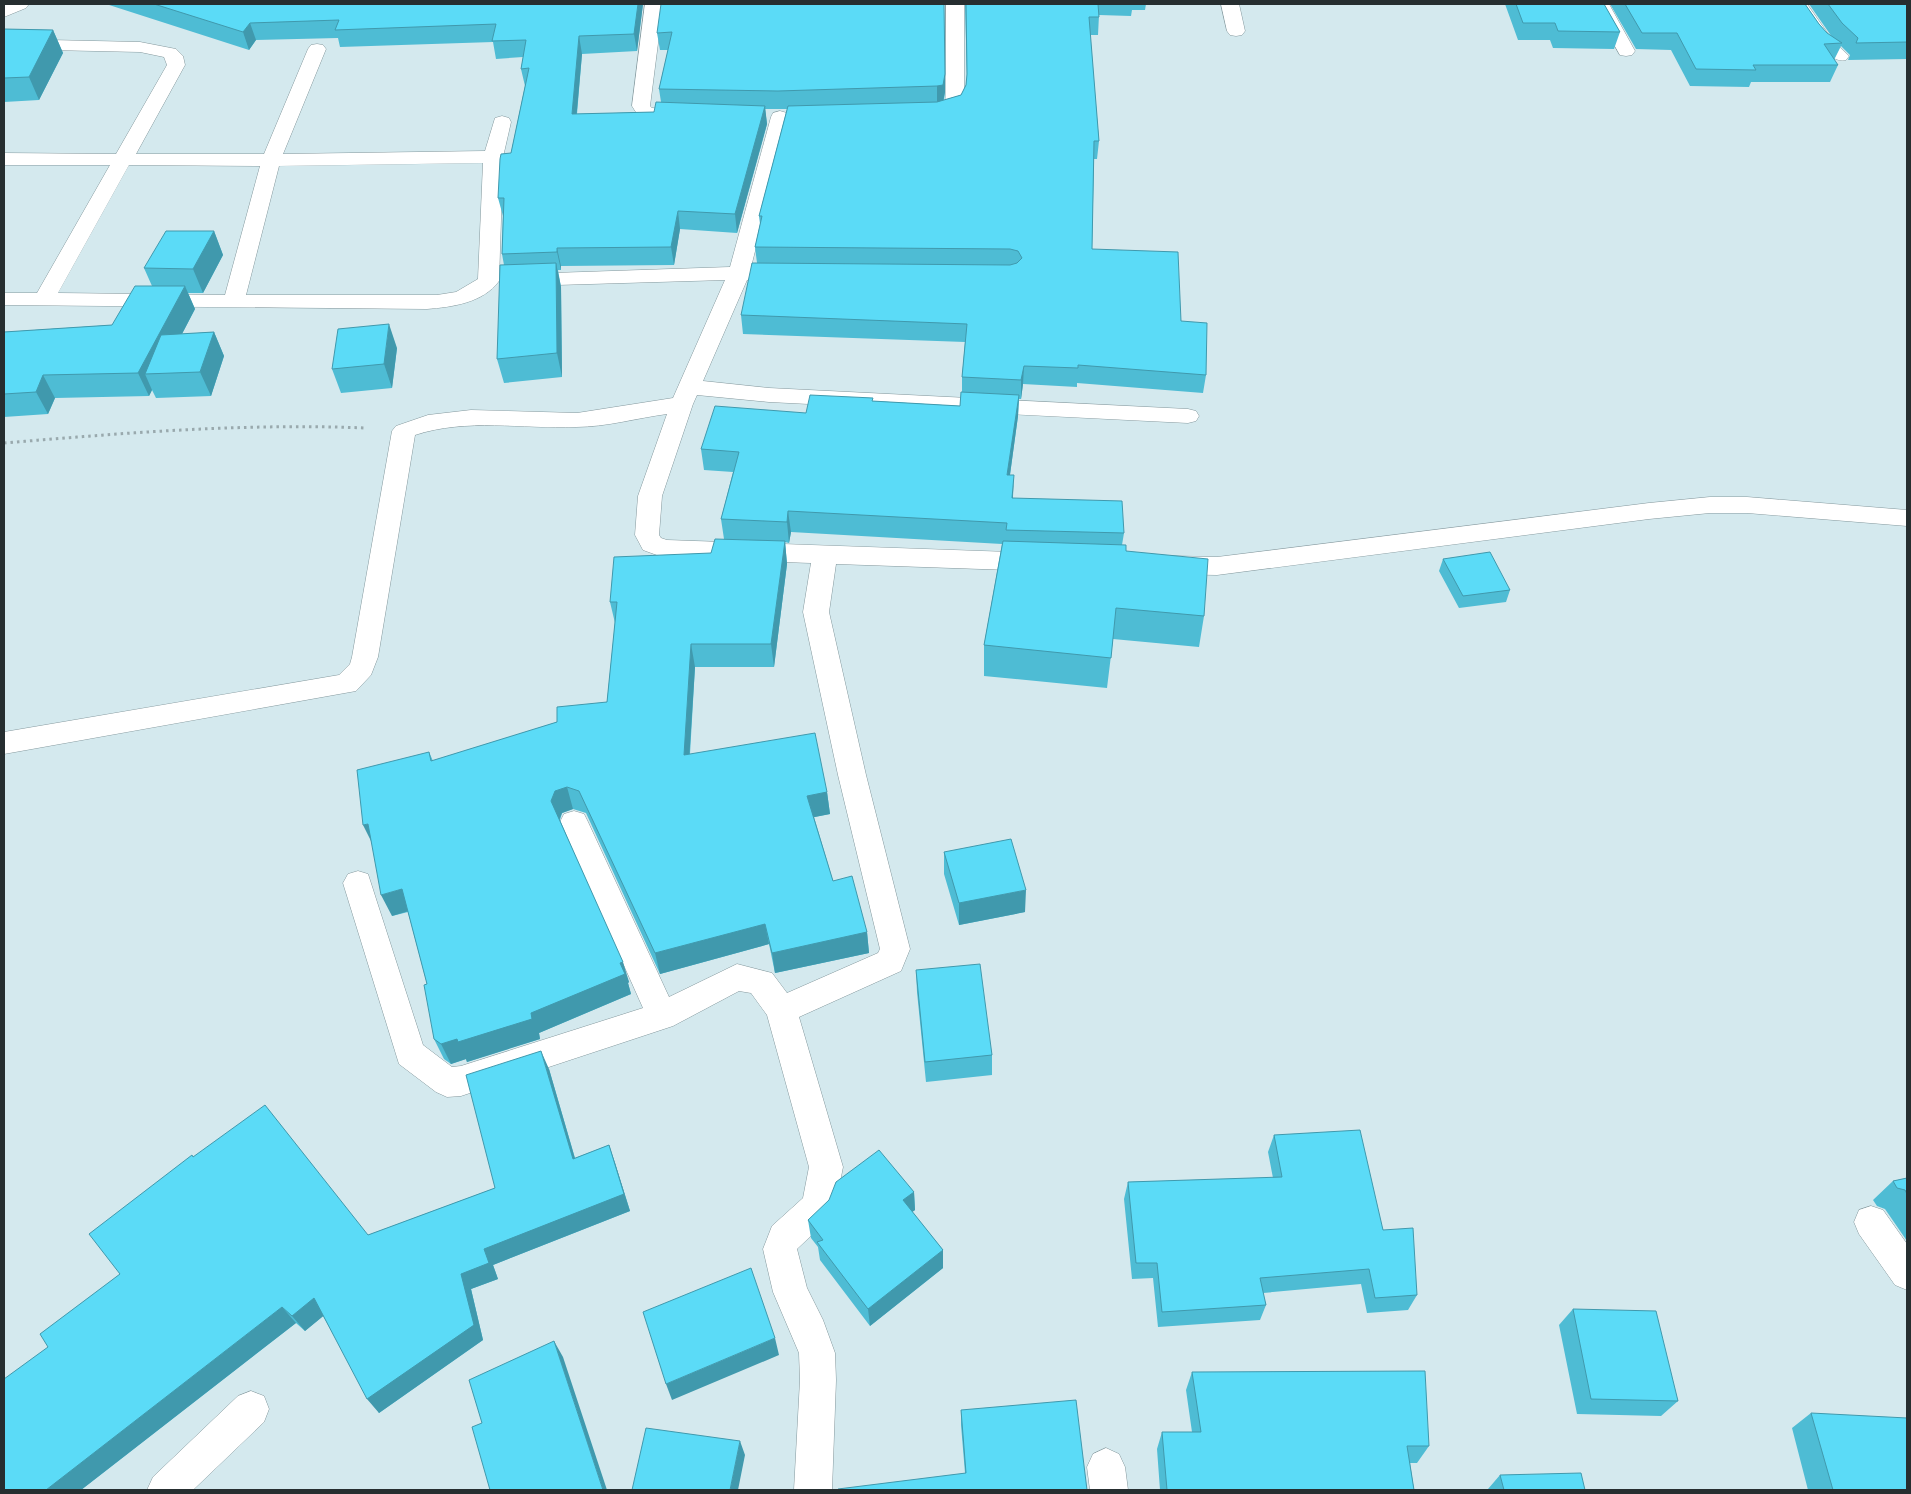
<svg xmlns="http://www.w3.org/2000/svg" width="1911" height="1494" font-family="Signika,sans-serif">
<rect width="100%" height="100%" fill="#d4e9ee"/>
<g fill="none" stroke-linecap="round" stroke-linejoin="round">
<!-- street casing -->
<g stroke="#84989d" stroke-width="1">
<path id="street" d="M7,4H29L26,8L4,17V5Z
M645,4H663L650,106L652,108L690,111L692,115L690,119C675,123 654,121 639,117L632,106Z
M946,4H964V103C955,117 937,120 921,116L919,112L921,108L942,105L946,101Z
M1221,4H1239L1245,31L1242,35L1236,36L1230,35L1227,31Z
M1591,4H1609L1635,51L1632,55L1626,56L1620,55Z
M1789,4H1807L1833,41L1849,56L1846,60C1824,65 1801,20 1789,4Z
M4,39L140,42L176,49L183,56L185,65L136,154H264L308,49L311,45L317,44L323,45L326,49L283,154L485,151L495,118L502,116L509,118L511,122L503,157L499,281C483,303 452,307 427,309L4,305V293H37L110,165H4V153L116,154L167,65L164,57L140,52L4,49ZM483,163L478,279L456,292L437,295H246L279,166ZM129,165L260,166L225,295L58,293Z
M780,111L787,113L789,117L751,267L762,269L766,273L762,277L747,280L703,381L769,388L1188,409L1196,411L1199,416L1196,421L1188,423L769,402L697,395L693,404L662,496L659,535L661,538L667,540L1038,553L1047,556L1050,562L1047,568L1038,571L836,564L829,612L866,775L910,949L901,971L799,1017L843,1167L835,1207L830,1218L797,1249L807,1288L823,1320L835,1353L836,1380L832,1490H794L800,1380L799,1353L773,1292L763,1249L772,1226L803,1198L809,1167L767,1015L751,993L739,991L673,1026L461,1096L447,1097L436,1092L399,1064L343,883L348,874L358,871L368,874L423,1045L452,1067L461,1066L643,1008L560,822L564,814L574,811L584,814L588,822L669,997L737,964L772,973L787,993L878,953L880,949L838,775L803,612L811,563L665,558L643,550L635,535L638,496L667,414C637,418 606,427 576,427C521,429 467,418 415,435L378,657L371,675L356,691L4,754V732L339,675L350,664L352,657L392,431L396,426L428,415L471,410L577,413L673,398L725,280L523,286L516,284L512,280L516,276L523,274L730,267L771,117L773,113Z
M1710,497H1747L1907,510V526L1747,513H1710L1649,519L1217,575L1171,574L1162,571L1158,565L1162,559L1171,556L1217,557L1649,503Z
M1871,1206L1883,1210L1907,1244V1290L1895,1285L1859,1234L1854,1222L1859,1210Z
M251,1391L264,1396L269,1409L264,1422L193,1490H147L153,1477L238,1396Z
M1106,1448L1119,1454L1125,1467L1128,1490H1090L1087,1467L1093,1454Z"/>
</g>
<!-- path -->
<path stroke="#99a9ad" stroke-width="3" stroke-dasharray="2.5 4" stroke-linecap="butt" d="M4,443C124,433 244,423 365,428"/>
<!-- street -->
<use href="#street" fill="#fff" fill-rule="evenodd"/>
</g>
<!-- wall -->
<path fill="#4ebcd4" d="M106,4H643L637,51L582,54L577,114L654,112L661,102L659,89L668,50H660L657,33L944,4L945,92L944,100L961,95L966,85L967,78L965,4H1146L1145,10H1132L1131,16L1099,15L1098,35H1090L1099,141L1097,159H1094L1092,249L1181,321L1206,375L1203,393L1077,383V387L1023,384L1021,399H1019L1018,416L1010,475L1013,498L1124,533L1122,545L1126,551L1204,616L1199,647L1113,639L1107,688L984,676V645L1002,544L791,532L789,543L785,542L787,564L774,667H695L690,754L827,792L830,814L814,817L833,881L867,932L869,953L775,973L769,944L660,974L586,813L573,809L562,813L560,820L629,982L628,983L631,994L539,1033L540,1039L467,1062L466,1059L451,1064L444,1059L434,1039L427,984L408,912L392,916L429,752L433,761L557,722L607,702L615,623L610,602L711,553L724,539L721,519L733,472L704,470L701,449L806,413L873,401L960,406L962,392V377L965,342L743,334L741,315L757,263L755,247L760,224L759,216L787,109H765L767,124L737,233L680,229L674,265L561,266V270H558L561,287L562,377L504,383L497,359L504,265L502,254L503,216L498,198L511,153L525,86L521,69L523,57L496,59L493,42L340,47L338,38L256,40L249,50Z
M1505,4H1604L1620,32L1614,49L1553,48L1550,40H1518Z
M1610,4H1805L1819,24L1827,33L1832,37L1809,4H1907V59L1848,60L1850,55L1841,46L1834,60L1838,65L1830,82H1751L1749,87L1690,86L1671,50L1636,49Z
M4,29L53,30L63,53L39,100L4,102Z
M214,231L223,255L203,293H188L195,309L182,334L214,332L224,356L211,396L156,398L152,390L149,396L55,398L48,414L4,417V332L112,325L152,286L144,268Z
M397,348L392,388L341,393L332,369Z
M1443,559L1510,590L1506,602L1459,608L1439,571Z
M944,852L1025,912L959,925L944,874Z
M916,970L992,1055V1075L926,1082L917,992Z
M549,1069L575,1158L609,1145L615,1163L630,1211L493,1265L498,1279L471,1289L483,1340L379,1413L323,1316L305,1331L296,1323L81,1490H4L120,1274L193,1157L368,1235L495,1188Z
M1274,1135L1383,1230L1417,1295L1408,1310L1367,1313L1361,1284L1263,1293L1266,1305L1260,1320L1158,1327L1153,1278L1132,1279L1124,1199L1128,1182L1273,1178L1268,1152Z
M1907,1178V1241L1885,1209L1877,1206L1873,1200L1893,1181Z
M914,1192L915,1210L912,1212L943,1250V1268L870,1326L820,1260L818,1247L811,1238L808,1220Z
M1573,1309L1678,1401L1661,1416L1577,1414L1559,1325Z
M1192,1372L1429,1446L1417,1463H1410L1414,1490H1160L1157,1449L1162,1432H1192L1186,1390Z
M961,1410L1087,1490L965,1473L961,1425Z
M1811,1413L1907,1490H1808L1792,1428Z
M1500,1475L1585,1490H1488V1489Z"/>
<!-- shaded-wall -->
<path fill="#4099ad" d="M638,4H643L637,51L634,34Z
M250,23L256,40L249,50L243,32Z
M53,30L63,53L39,100L29,77Z
M579,36L582,54L575,132L572,114Z
M945,74V92L943,102L937,104V86Z
M765,106L767,124L737,233L735,214Z
M678,211L680,229L674,265L671,247Z
M214,231L223,255L203,293L193,269Z
M557,248L561,266V270L557,252Z
M556,263L561,287L562,377L557,353Z
M185,286L195,309L161,374H145L152,390L149,396L138,373Z
M389,324L397,348L392,388L384,364Z
M214,332L224,356L211,396L200,372Z
M1024,366L1023,384L1021,399V380Z
M43,375L55,398L48,414L36,392Z
M1019,395L1018,416L1007,496V475Z
M1014,475L1013,496L1011,519L1012,498Z
M788,511L791,532L789,543L787,522Z
M785,541L787,564L774,667L771,644Z
M691,644L695,667L688,777L684,755Z
M567,787L573,809L562,813L558,823L551,801L555,791Z
M827,792L830,814L810,818L807,796Z
M368,824L374,847L363,825Z
M402,889L412,910L392,916L381,895Z
M1026,890L1025,912L959,925V903Z
M765,924L769,944L660,974L655,953Z
M867,932L869,953L775,973L772,953Z
M623,962L629,982L628,983L631,994L539,1033L540,1039L467,1062L466,1059L451,1064L441,1044L531,1013L620,963Z
M541,1051L549,1069L580,1176L573,1159Z
M609,1145L615,1163L630,1211L493,1265L498,1279L471,1289L483,1340L379,1413L367,1399L461,1274L484,1249Z
M914,1192L915,1210L904,1218L903,1200Z
M943,1250V1268L870,1326L868,1309Z
M314,1298L327,1313L305,1331L292,1316Z
M282,1307L296,1323L81,1490H46Z
M775,1338L779,1355L672,1400L666,1384Z
M554,1341L563,1357L607,1490H603Z
M740,1441L745,1455L738,1490H730Z"/>
<!-- building -->
<path fill="#5bdbf7" stroke="#4099ad" d="M154,4H638L634,34L579,36L572,114L654,112L656,102L765,106L735,214L678,211L671,247L557,248V252L502,254L504,198H498L500,159L501,154L511,153L529,68L521,69L526,40L492,41L496,24L335,30L339,20L250,23L243,32Z
M661,4H944L945,74L943,85L937,86L778,91L659,89L672,32L657,33Z
M966,4H1098L1099,17H1089L1099,141H1094L1092,249L1178,252L1181,321L1207,323L1206,375L1078,365V368L1024,366L1021,380L962,377L967,324L741,315L752,263L1010,265L1017,263L1022,258L1018,251L1010,249L755,247L762,216H759L788,106L937,102L961,95L966,85L967,74Z
M1516,4H1604L1620,32L1558,31L1555,23H1523Z
M1625,4H1805L1819,24L1827,33L1842,43L1824,44L1838,65H1753L1756,70L1696,69L1677,33H1642Z
M1828,4H1907V42L1856,43L1858,38L1842,23Z
M4,29L53,30L29,77L4,78Z
M166,231H214L193,269L144,268Z
M556,263L557,353L497,359L500,265Z
M135,286H185L138,373L43,375L36,392L4,394V332L112,325Z
M389,324L384,364L332,369L338,329Z
M214,332L200,372L145,374L161,335Z
M961,392L1019,395L1007,475H1014L1012,498L1122,501L1124,533L1006,530L1007,523L788,511L787,522L721,519L739,452L701,449L715,406L806,413L810,395L873,398L872,401L960,406Z
M715,539L785,541L771,644H691L684,755L815,733L827,792L807,796L833,881L852,876L867,932L772,953L765,924L655,953L579,791L567,787L555,791L551,801L623,962L620,963L625,974L531,1013L532,1019L458,1042L457,1039L441,1044L434,1039L424,985L427,984L402,889L381,895L368,824L363,825L357,770L429,752L431,761L557,722V707L607,702L617,602H610L614,557L711,553Z
M1003,541L1126,545V551L1208,559L1204,616L1116,608L1111,658L984,645Z
M1490,552L1510,590L1463,596L1443,559Z
M1011,839L1026,890L959,903L944,852Z
M980,964L992,1055L925,1062L916,970Z
M541,1051L573,1159L609,1145L624,1194L484,1249L489,1263L461,1274L474,1325L367,1399L314,1298L292,1316L282,1307L46,1490H4V1379L48,1347L40,1334L120,1274L89,1234L192,1155L193,1157L265,1105L368,1235L495,1188L466,1075Z
M1360,1130L1383,1230L1413,1228L1417,1295L1375,1298L1369,1269L1260,1278L1266,1305L1162,1312L1157,1263H1136L1128,1182L1282,1177L1274,1135Z
M879,1150L914,1192L903,1200L943,1250L868,1309L817,1242L823,1240L808,1220L829,1200L836,1182Z
M1907,1178V1194L1905,1190L1897,1188L1893,1181Z
M751,1268L775,1338L666,1384L643,1312Z
M1573,1309L1656,1311L1678,1401L1591,1399Z
M554,1341L603,1490H490L472,1427L482,1423L469,1380Z
M1425,1371L1429,1446H1407L1414,1490H1167L1162,1432H1201L1192,1372Z
M1076,1400L1087,1490H838V1489L966,1473L961,1410Z
M1811,1413L1907,1418V1490H1833Z
M646,1428L740,1441L730,1490H632Z
M1581,1473L1585,1490H1504L1500,1475Z"/>
<!-- border -->
<rect width="1911" height="1494" fill="none" stroke="#262e30" stroke-width="10"/>
</svg>
